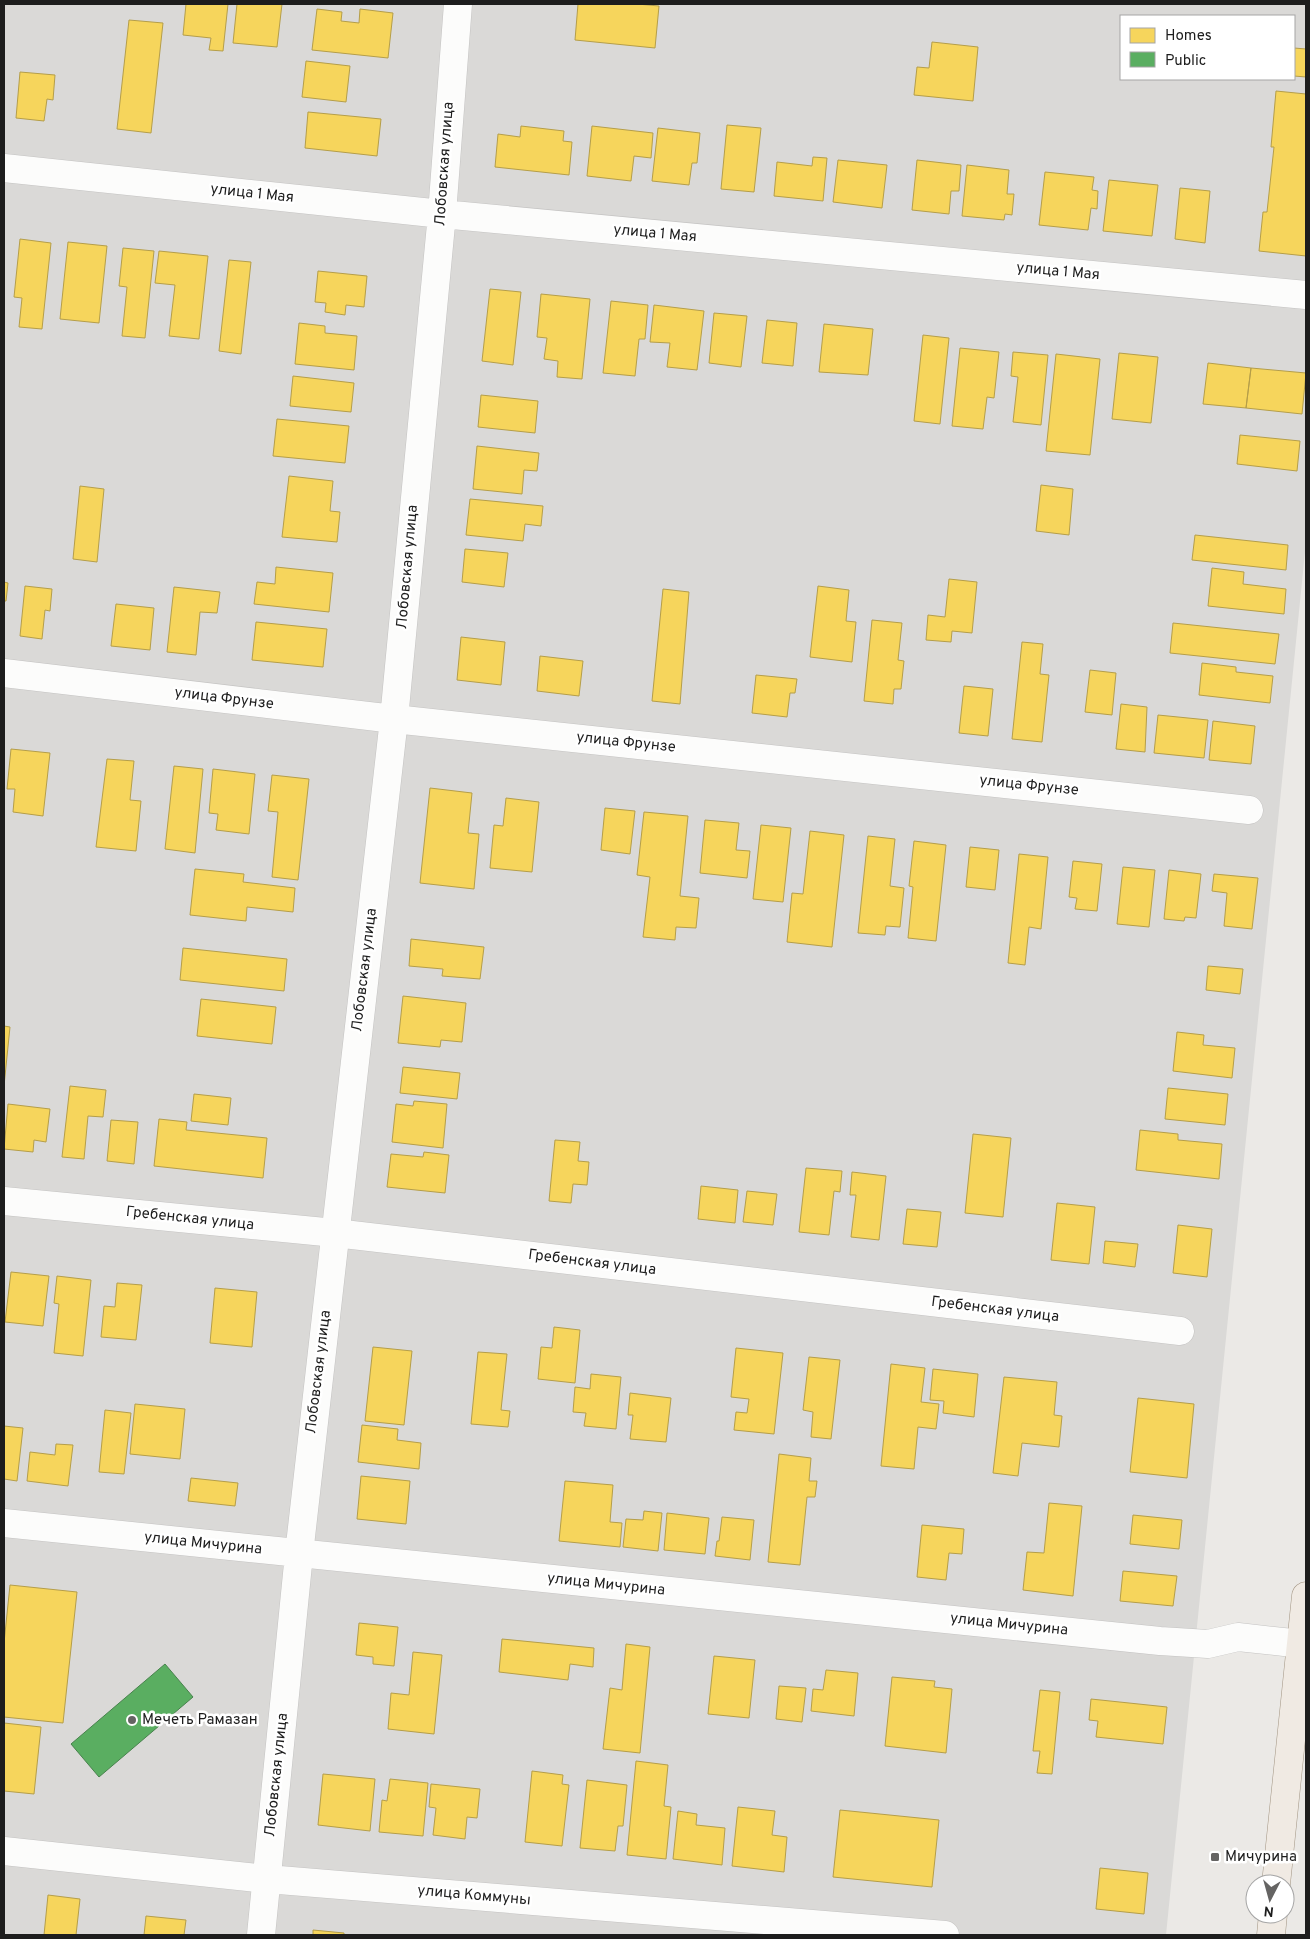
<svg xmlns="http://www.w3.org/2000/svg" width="1310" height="1939" font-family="Overpass,sans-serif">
<rect width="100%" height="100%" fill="#ebe9e6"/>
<!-- residential -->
<path fill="#dad9d7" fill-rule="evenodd" d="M4,4H1306V542L1166,1935H4ZM1121,16H1294V79H1121Z"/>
<!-- homes -->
<path fill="#f6d55c" stroke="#b59e49" d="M186,4H228L223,51L209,50L211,38L183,35Z
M237,4H282L277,47L233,43Z
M578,4H637L659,6L655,48L575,40Z
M317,9L342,12L341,21L359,23L360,9L393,13L388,58L312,50Z
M129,20L163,23L151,133L117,129Z
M932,42L978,47L973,101L914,95L917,67L929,68Z
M1294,48L1306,49V77L1294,76Z
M306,61L350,66L346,102L302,97Z
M20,72L55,75L53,100L47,99L44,121L16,118Z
M1276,91L1306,94V256L1259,251L1263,212H1267L1274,147H1271Z
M308,112L381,119L377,156L305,148Z
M727,125L761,128L754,192L721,189Z
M521,126L564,131L563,141L572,142L569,175L495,167L498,134L520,137Z
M592,126L653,133L651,158L634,156L631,181L587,176Z
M658,128L700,133L697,163H692L689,185L652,181Z
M813,157L827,158L823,201L774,196L777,162L812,166Z
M838,160L887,165L882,208L833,202Z
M917,160L961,165L959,191H951L949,214L912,210Z
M967,165L1009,170L1007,194H1014L1012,215L1005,214L1004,220L962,216Z
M1045,172L1094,177L1092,190L1098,191L1097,209L1091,208L1088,230L1039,225Z
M1109,180L1158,185L1152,236L1103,231Z
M1180,188L1210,191L1205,243L1175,239Z
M20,239L51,243L42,329L19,327L22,298L14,297Z
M68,242L107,246L99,323L60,319Z
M123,248L154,251L145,338L122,336L127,287L119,286Z
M159,251L208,256L199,339L169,336L175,285L155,283Z
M229,260L251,262L241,354L219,351Z
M318,271L367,276L364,307L346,305L345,315L325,312L326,303L315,302Z
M490,289L521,292L513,365L482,361Z
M541,294L590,299L582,379L557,377L558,361L544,359L547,338L537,337Z
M611,301L648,305L645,339H639L635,376L603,373Z
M654,305L704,311L697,370L667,367L670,343L650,342Z
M714,313L747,316L741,367L709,363Z
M767,320L797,323L793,366L762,363Z
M299,323L325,326V333L357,336L354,370L295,364Z
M824,324L873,329L868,375L819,372Z
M923,335L949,338L940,424L914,421Z
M960,348L999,352L994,398L987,397L983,429L952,426Z
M1013,352L1048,355L1041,425L1013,422L1018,377L1011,376Z
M1119,353L1158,357L1151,423L1112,419Z
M1056,354L1100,359L1090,455L1046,451Z
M1208,363L1251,368L1246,408L1203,404Z
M1251,368L1306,373L1302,414L1246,408Z
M293,376L354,383L351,412L290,406Z
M481,395L538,401L535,433L478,427Z
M277,419L349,426L345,463L273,456Z
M1240,435L1300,441L1297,471L1237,464Z
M477,446L539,453L537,471L524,470L522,494L473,489Z
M289,476L333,481L330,511L340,512L337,542L282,537Z
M1041,485L1073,489L1069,535L1036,531Z
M80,486L104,489L97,562L73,559Z
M470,499L543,506L541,526L525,524L523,541L466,535Z
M1195,535L1288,545L1286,570L1192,560Z
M465,549L508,553L504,587L462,582Z
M276,567L333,573L329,612L254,604L257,582L275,584Z
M1212,568L1244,572L1243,584L1286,589L1284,614L1208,606Z
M949,579L977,582L972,633L952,631L951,642L926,640L928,615L945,617Z
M4,582L8,583L6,601H4Z
M25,586L52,589L50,611L45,610L42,639L20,636Z
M818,586L849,590L846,621L856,622L852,662L810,657Z
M174,587L220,592L217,613L200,612L196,655L167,652Z
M663,589L689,592L680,704L652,701Z
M116,604L154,608L150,650L111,646Z
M872,620L902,623L898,660L904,661L901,689H894L893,704L864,701Z
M256,622L327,629L323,667L252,660Z
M1173,623L1279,634L1275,664L1170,653Z
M461,637L505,642L501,685L457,680Z
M1022,642L1043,644L1040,674L1049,675L1042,742L1012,739Z
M540,656L583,661L579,696L537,691Z
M1202,663L1236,667V672L1273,676L1270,703L1199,695Z
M1090,670L1116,673L1112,715L1085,712Z
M756,675L797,679L795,693H790L787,717L752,713Z
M964,686L993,689L988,736L959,733Z
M1121,704L1147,707L1145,752L1116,749Z
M1158,715L1208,720L1204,758L1154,753Z
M1213,721L1255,726L1251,764L1209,760Z
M11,749L50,753L43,816L13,812L15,789H7Z
M107,759L134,761L130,800L141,801L136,851L96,847Z
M174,766L203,769L195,853L165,849Z
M213,769L255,774L249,834L216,830L218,814L209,813Z
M272,775L309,779L298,880L272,877L278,812L268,811Z
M430,788L472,793L468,833L479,834L474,889L420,883Z
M506,798L539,802L532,872L490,868L494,825L503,826Z
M605,808L635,811L630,854L601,850Z
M644,812L688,816L680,896L699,898L696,928L676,927L675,940L643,937L650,877L637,875Z
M705,820L739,823L736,850L750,851L747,878L700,873Z
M761,825L791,828L783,902L753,899Z
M810,831L844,835L832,947L787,942L792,893L803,894Z
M868,836L895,839L890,886L904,888L900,927L886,926L885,935L858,933Z
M914,841L946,845L936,941L908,938L913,887L909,886Z
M970,847L999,850L995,890L966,887Z
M1019,854L1048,857L1041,929L1029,927L1025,965L1008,963Z
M1073,861L1102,864L1097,911L1075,909L1077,898L1069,897Z
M1123,867L1155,870L1149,927L1117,924Z
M195,869L244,874L243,882L295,888L293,912L247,907L246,921L190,915Z
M1169,870L1201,874L1196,918L1185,917L1184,921L1164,919Z
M1214,874L1258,878L1252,929L1224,926L1227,893L1212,891Z
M411,939L484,947L480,979L442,976L443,969L409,966Z
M183,948L287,959L284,991L180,980Z
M1208,966L1243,969L1240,994L1206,990Z
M403,996L466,1003L462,1042L441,1040L440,1047L398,1043Z
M201,999L276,1007L272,1044L197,1036Z
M4,1026L10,1027L4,1086Z
M1177,1032L1204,1035L1203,1045L1235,1048L1232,1078L1173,1071Z
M403,1067L460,1073L457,1099L400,1093Z
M70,1086L106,1090L103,1117L88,1116L84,1159L62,1157Z
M1168,1088L1228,1094L1225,1125L1165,1119Z
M194,1094L231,1098L228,1125L191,1121Z
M414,1101L447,1104L443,1148L392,1142L396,1104L413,1106Z
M8,1104L50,1109L46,1142L34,1140L33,1152L4,1149Z
M159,1119L187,1122L186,1130L267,1138L263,1178L154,1166Z
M111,1120L138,1122L134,1164L107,1161Z
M1140,1130L1178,1134V1140L1222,1144L1219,1179L1136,1170Z
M973,1134L1011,1138L1003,1217L965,1213Z
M555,1140L580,1142L578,1161L589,1162L587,1185L573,1184L571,1203L549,1201Z
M424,1152L449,1155L445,1193L387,1187L391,1154L423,1157Z
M806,1168L842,1171L840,1192L834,1191L829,1235L799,1232Z
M852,1172L886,1176L879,1240L851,1237L856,1195H850Z
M701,1186L738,1190L735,1223L698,1219Z
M747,1191L777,1194L773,1225L743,1222Z
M1057,1203L1095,1207L1089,1264L1051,1260Z
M907,1209L941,1212L937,1247L903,1244Z
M1178,1225L1212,1229L1207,1277L1173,1273Z
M1105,1241L1138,1244L1135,1267L1103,1263Z
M11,1272L49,1276L43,1326L5,1322Z
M57,1276L91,1280L83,1356L54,1353L59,1304L54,1303Z
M117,1283L142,1285L136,1340L101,1337L104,1306L115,1307Z
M215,1288L257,1292L252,1347L210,1343Z
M554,1327L580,1330L575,1383L538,1379L541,1347L552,1348Z
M373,1347L412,1351L404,1425L365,1421Z
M736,1348L783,1353L774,1434L734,1430L736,1412L747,1413L749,1399L731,1397Z
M478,1352L507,1354L501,1410L510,1411L508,1427L471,1424Z
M809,1357L840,1360L831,1439L811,1437L813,1412L803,1410Z
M891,1364L925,1368L921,1402L939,1404L936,1429L918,1427L914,1469L881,1466Z
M933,1369L978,1374L974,1417L943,1413L944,1401L930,1400Z
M591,1374L621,1377L616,1429L584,1426L586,1413L573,1412L575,1387L590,1389Z
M1004,1377L1057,1382L1054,1415L1062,1416L1059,1447L1022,1443L1018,1476L993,1473Z
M630,1393L671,1398L666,1442L630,1439L633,1415H628Z
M1138,1398L1194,1404L1187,1478L1130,1472Z
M135,1404L185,1409L180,1459L130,1454Z
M105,1410L131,1413L124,1474L99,1472Z
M362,1425L398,1429L397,1440L421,1443L419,1469L358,1462Z
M4,1426L23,1428L17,1481L4,1479Z
M56,1444L73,1445L68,1486L27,1481L30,1452L55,1455Z
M779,1454L811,1458L809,1481H817L815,1497H807L800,1565L768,1562Z
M361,1476L410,1481L406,1524L357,1519Z
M191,1478L238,1483L235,1506L188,1501Z
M565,1481L613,1485L610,1522L622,1523L620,1547L559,1541Z
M1049,1503L1082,1506L1073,1596L1023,1590L1027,1552L1044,1553Z
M644,1511L662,1513L658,1551L623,1547L626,1519L643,1520Z
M667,1513L709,1518L705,1554L664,1550Z
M1133,1515L1182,1520L1179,1549L1130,1544Z
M722,1517L754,1520L750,1560L715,1556L717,1541H719Z
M922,1525L964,1529L962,1554L949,1553L946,1580L917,1577Z
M1123,1571L1177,1576L1173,1606L1120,1601Z
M10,1585L77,1592L63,1723L4,1717V1643Z
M359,1623L398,1627L394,1666L373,1664V1657L356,1655Z
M502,1639L594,1648L593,1667L570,1664L568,1680L499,1672Z
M626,1644L650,1647L640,1753L603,1749L610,1688L622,1690Z
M413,1652L442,1655L434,1734L388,1729L391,1693L409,1695Z
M714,1656L755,1660L749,1718L708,1714Z
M826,1670L858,1673L854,1716L811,1711L813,1689L823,1690Z
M892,1677L935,1681L934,1687L952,1689L946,1753L885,1746Z
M779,1686L806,1688L802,1722L776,1719Z
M1040,1690L1060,1692L1052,1774L1037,1773L1040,1751H1033Z
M1091,1699L1167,1707L1163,1744L1096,1737L1098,1721L1089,1720Z
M4,1723L41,1727L34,1794L4,1791Z
M636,1761L668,1765L664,1806L671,1807L666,1859L627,1855Z
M532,1771L563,1775L562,1784L569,1785L562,1846L525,1842Z
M323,1774L375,1779L370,1831L318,1825Z
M390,1779L428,1783L423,1836L379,1832L382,1800L387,1801Z
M587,1780L627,1785L623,1826H618L615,1851L580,1848Z
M431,1784L480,1789L477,1818L467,1817L465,1839L433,1835L436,1808L429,1807Z
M738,1807L775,1811L772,1835L787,1837L784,1872L732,1866Z
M840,1810L939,1820L932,1887L833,1877Z
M678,1811L697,1814L696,1825L725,1828L722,1865L673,1859Z
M1100,1868L1148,1873L1144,1914L1096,1909Z
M48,1895L80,1899L76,1935H44Z
M146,1916L186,1920L184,1935H144Z
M313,1930L344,1933V1935H313Z"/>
<!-- public -->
<path fill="#5aae61" stroke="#48824d" d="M165,1664L193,1697L99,1777L71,1744Z"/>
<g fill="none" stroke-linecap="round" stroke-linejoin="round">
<!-- street casing -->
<g stroke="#c4c3c2" stroke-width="29">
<path id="street" d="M4,168L442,214L1306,295
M4,673L394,719L1249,810
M4,1201L335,1233L1180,1331
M4,1523L1160,1641L1208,1644L1238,1637L1302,1644
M4,1851L267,1879L945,1935
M261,1935L299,1554L394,719L442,214L458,4"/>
</g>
<!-- primary casing -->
<g stroke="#a19482" stroke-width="29">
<path id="primary" d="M1276,1884L1306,1596
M1271,1935L1273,1914"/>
</g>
<!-- street -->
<use href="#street" stroke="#fcfcfb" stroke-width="28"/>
<!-- primary -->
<use href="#primary" stroke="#f0eae3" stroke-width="28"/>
</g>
<!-- markers -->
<g fill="#656463" stroke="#fff" stroke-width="2">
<circle cx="132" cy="1720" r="5"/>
<rect x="1210" y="1852" width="10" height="10" rx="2.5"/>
</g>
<g text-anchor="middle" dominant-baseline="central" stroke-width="5" stroke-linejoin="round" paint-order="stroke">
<!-- street labels -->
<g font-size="15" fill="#1d1d1d" stroke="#fff">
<text transform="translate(445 164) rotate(-86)">Лобовская улица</text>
<text transform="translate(252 194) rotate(6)">улица 1 Мая</text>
<text transform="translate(655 234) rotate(5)">улица 1 Мая</text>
<text transform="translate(1058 272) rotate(5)">улица 1 Мая</text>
<text transform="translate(408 567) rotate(-85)">Лобовская улица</text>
<text transform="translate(224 699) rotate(7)">улица Фрунзе</text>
<text transform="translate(626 743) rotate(6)">улица Фрунзе</text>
<text transform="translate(1029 786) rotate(6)">улица Фрунзе</text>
<text transform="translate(365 970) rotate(-83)">Лобовская улица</text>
<text transform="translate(190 1219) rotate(6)">Гребенская улица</text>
<text transform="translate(592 1263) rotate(7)">Гребенская улица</text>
<text transform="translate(995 1310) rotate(7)">Гребенская улица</text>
<text transform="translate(319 1372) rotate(-83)">Лобовская улица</text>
<text transform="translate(203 1544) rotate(6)">улица Мичурина</text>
<text transform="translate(606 1585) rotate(6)">улица Мичурина</text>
<text transform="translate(1009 1625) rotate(6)">улица Мичурина</text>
<text transform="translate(277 1775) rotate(-84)">Лобовская улица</text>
<text transform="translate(474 1896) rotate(5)">улица Коммуны</text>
</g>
<!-- poi labels -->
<g font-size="15" fill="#1d1d1d" stroke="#fff" text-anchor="start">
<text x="142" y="1720">Мечеть Рамазан</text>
<text x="1225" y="1857">Мичурина</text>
</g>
</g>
<!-- border -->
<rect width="1310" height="1939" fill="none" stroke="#1d1d1d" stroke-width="10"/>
<!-- legend -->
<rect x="1120" y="15" width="175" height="65" fill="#ffffff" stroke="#a5a5a5"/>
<rect x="1130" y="28" width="25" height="15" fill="#f6d55c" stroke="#a5a5a5"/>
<text x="1165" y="40" font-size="15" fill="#1d1d1d">Homes</text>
<rect x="1130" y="52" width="25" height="15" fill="#5aae61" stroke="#a5a5a5"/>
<text x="1165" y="65" font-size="15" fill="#1d1d1d">Public</text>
<!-- north arrow -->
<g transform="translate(1270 1899) rotate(186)"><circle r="24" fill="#ffffff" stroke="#a5a5a5"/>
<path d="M0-4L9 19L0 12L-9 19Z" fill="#656463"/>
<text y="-8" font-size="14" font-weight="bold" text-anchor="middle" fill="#1d1d1d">N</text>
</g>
</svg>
